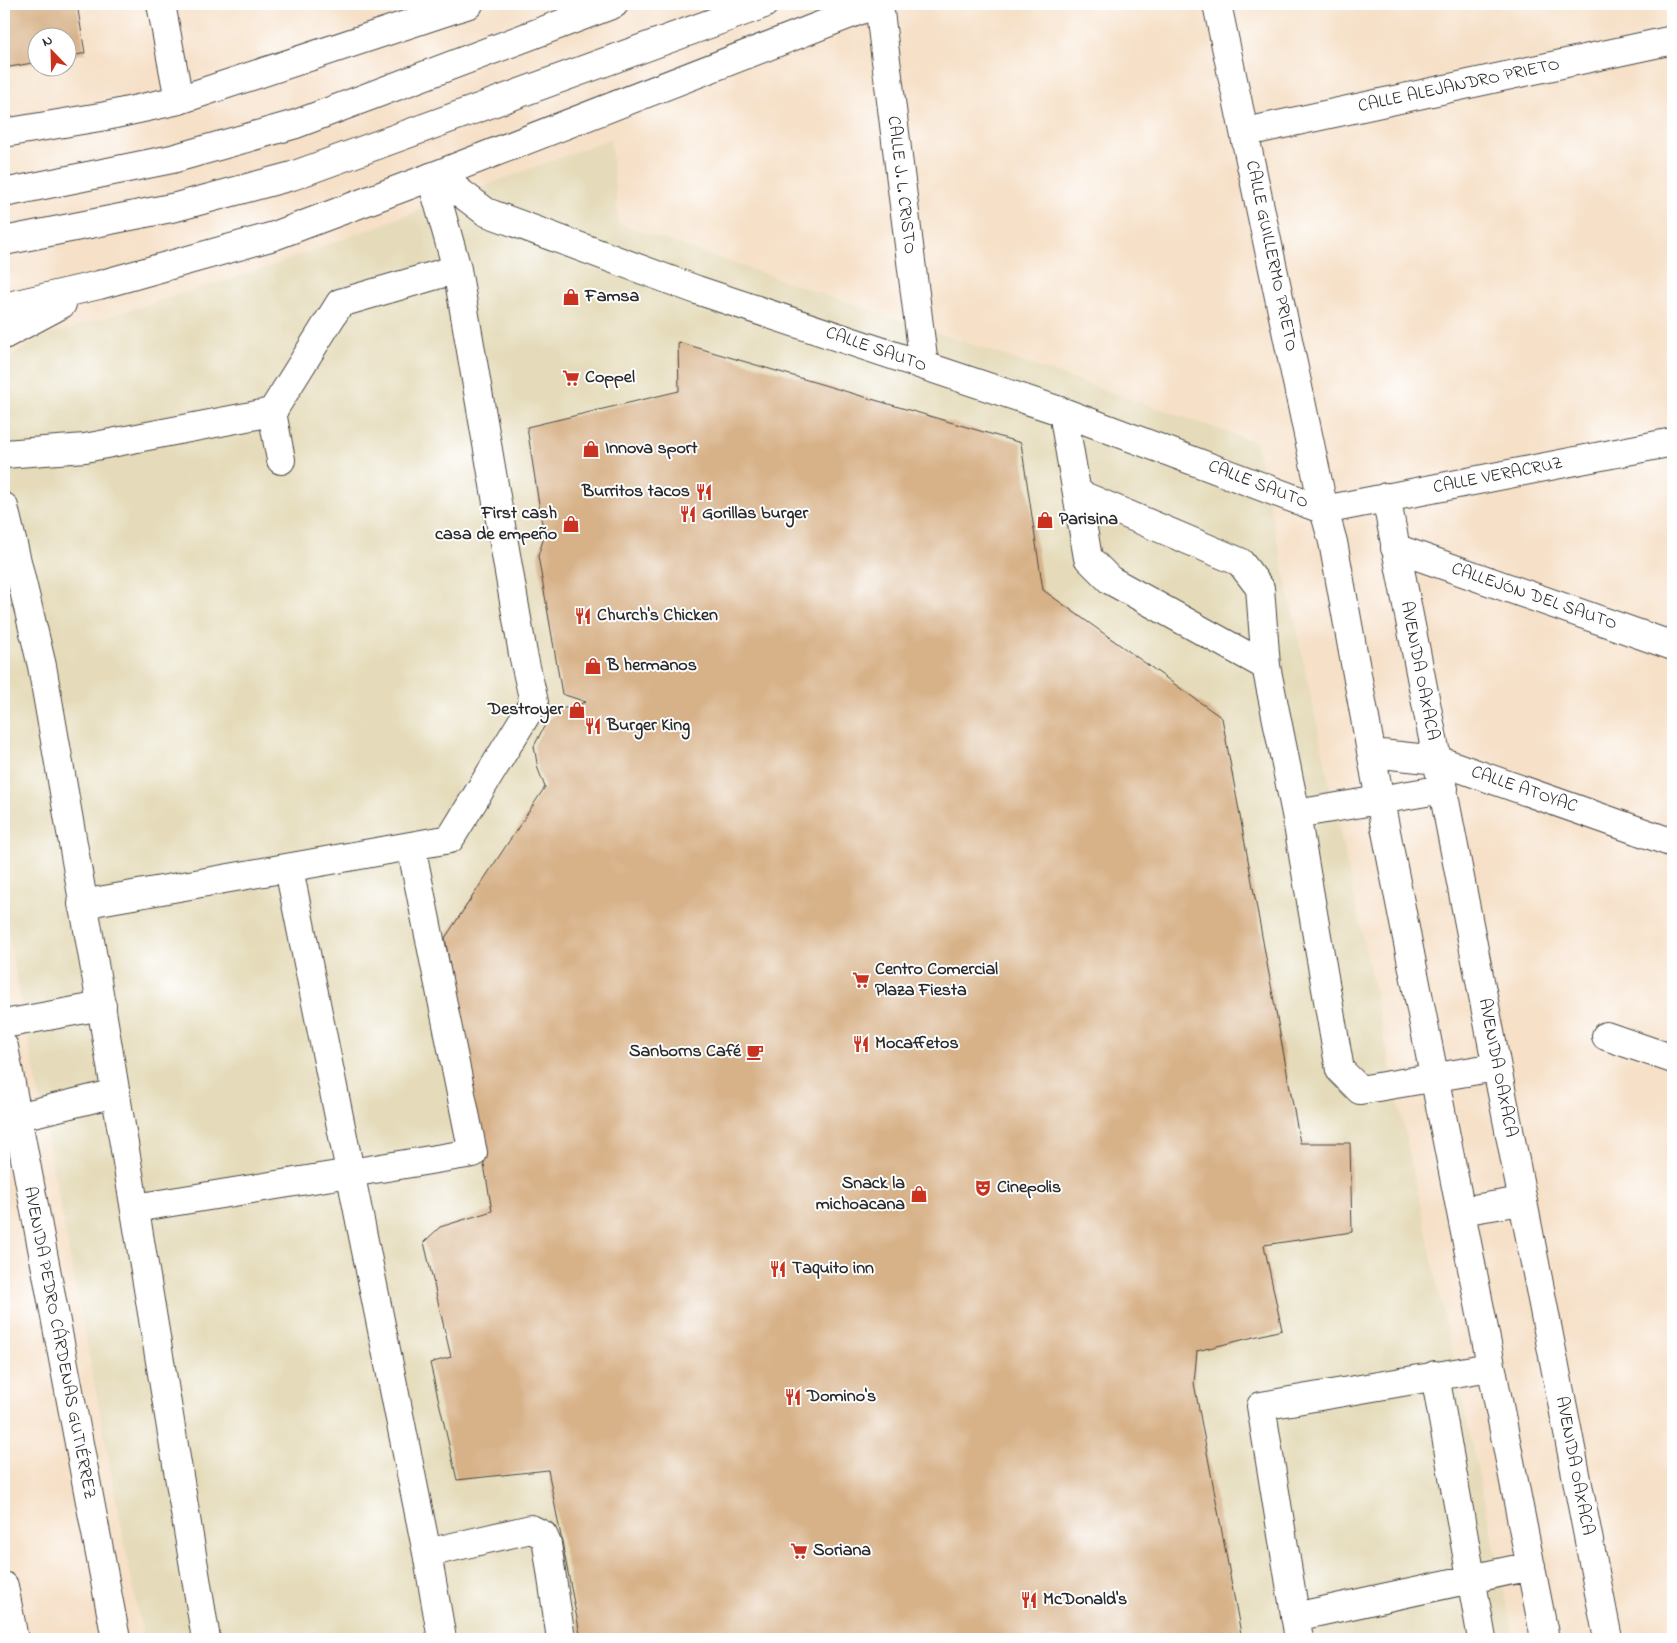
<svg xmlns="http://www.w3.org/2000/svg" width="1677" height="1643" font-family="'Indie Flower',sans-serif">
<rect width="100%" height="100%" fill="#fff"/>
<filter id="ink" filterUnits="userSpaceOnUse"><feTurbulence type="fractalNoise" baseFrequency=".02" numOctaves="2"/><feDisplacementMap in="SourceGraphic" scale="10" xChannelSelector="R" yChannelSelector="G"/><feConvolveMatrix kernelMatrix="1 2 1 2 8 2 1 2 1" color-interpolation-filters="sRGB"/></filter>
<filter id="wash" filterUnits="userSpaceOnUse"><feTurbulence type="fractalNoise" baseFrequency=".0096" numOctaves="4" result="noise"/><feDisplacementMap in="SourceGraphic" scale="20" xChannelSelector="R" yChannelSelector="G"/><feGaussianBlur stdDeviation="1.12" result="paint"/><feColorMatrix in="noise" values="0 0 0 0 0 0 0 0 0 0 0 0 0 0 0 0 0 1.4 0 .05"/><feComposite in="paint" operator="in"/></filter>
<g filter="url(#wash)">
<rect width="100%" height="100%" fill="#f6e0c7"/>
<!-- built -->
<path fill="#e5dbba" d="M610,139L619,224L1256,442L1514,1639H143L4,912V361L39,338L265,268Z"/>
<g id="blocks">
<!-- building -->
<path fill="#d7b187" d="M4,4H77L85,53L68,57V38H38V62L4,68Z
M678,342L1021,443L1043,590L1222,718L1300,1143H1350L1352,1232L1264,1245L1282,1330L1197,1351L1194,1383L1242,1639H581L548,1470L457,1480L430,1363L451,1357L424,1242L440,1227L492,1211L445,938L545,787L538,769L534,746L547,721L558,710L586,702L562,694L538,556L544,537L527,427L679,391Z"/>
</g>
</g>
<g filter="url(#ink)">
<use href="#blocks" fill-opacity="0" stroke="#494642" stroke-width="1"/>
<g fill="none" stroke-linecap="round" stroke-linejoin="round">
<!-- minor casing -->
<g stroke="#494642" stroke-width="30">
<path id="minor" d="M161,4L179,100
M879,4L924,366
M1217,4L1324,510L1333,542L1380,801L1545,1639
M1246,132L1673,40
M437,175L486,212L697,290L1063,412L1324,510
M1063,412L1088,558L1110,580L1266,666L1296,814L1340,1070L1360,1090L1496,1067
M4,454L85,448L272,412
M281,460L272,412L340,303L457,269
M1079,494L1240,562L1260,588L1266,666
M1386,497L1608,1639
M4,507L42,666L97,981L206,1639
M1324,510L1673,442
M1395,548L1673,646
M1372,753L1437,760L1673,843
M1296,814L1444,789
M289,869L427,1553L442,1639
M82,904L450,839L534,702L523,654L457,269L431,177
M4,1024L102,1006
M1606,1036L1673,1059
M17,1117L116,1093
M135,1208L473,1153L411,846
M1461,1211L1522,1201
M1435,1375L1482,1639
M427,1553L531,1529L543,1535L547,1544L561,1639
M1295,1617L1531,1566
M1299,1639L1261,1406L1490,1367"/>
</g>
<!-- highway casing -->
<g stroke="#494642" stroke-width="30">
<path id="highway" d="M4,133L106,116L179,100L469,4
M4,193L172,159L296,124L614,4
M4,241L176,207L292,176L764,4
M4,307L99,285L274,236L431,177L876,4
M4,335L62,304
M4,1047L116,1639
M4,1586L14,1639"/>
</g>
<!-- minor -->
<use href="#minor" stroke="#fff" stroke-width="28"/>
<!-- highway -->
<use href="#highway" stroke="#fff" stroke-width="28"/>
</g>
</g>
<!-- icons -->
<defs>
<g id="shop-bare" transform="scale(1.35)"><path d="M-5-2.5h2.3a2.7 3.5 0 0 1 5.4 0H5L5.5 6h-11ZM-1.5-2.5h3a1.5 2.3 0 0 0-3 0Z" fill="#c8321e" stroke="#fff" stroke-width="2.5" paint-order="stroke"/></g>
<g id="supermarket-bare" transform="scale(1.35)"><path d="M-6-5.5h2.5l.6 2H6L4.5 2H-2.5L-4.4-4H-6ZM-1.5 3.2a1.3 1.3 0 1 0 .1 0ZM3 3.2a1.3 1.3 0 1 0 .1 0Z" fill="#c8321e" stroke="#fff" stroke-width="2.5" paint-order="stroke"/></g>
<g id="restaurant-bare" transform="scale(1.35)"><path d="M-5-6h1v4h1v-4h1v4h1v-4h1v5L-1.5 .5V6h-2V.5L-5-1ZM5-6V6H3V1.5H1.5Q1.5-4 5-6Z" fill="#c8321e" stroke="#fff" stroke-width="2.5" paint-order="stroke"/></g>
<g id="cafe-bare" transform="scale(1.35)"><path d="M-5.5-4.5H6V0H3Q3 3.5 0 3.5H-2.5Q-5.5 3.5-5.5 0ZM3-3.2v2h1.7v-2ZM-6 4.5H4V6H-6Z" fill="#c8321e" stroke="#fff" stroke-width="2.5" paint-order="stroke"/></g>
<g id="theatre-bare" transform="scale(1.35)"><path d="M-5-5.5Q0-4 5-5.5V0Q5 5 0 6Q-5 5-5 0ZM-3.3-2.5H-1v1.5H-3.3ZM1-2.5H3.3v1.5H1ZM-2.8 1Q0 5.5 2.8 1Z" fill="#c8321e" stroke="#fff" stroke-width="2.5" paint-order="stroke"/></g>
</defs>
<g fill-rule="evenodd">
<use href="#shop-bare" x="571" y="297"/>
<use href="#supermarket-bare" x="571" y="378"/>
<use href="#shop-bare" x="591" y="449"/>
<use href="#restaurant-bare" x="704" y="492"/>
<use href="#restaurant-bare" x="688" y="514"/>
<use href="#shop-bare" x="1045" y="520"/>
<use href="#shop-bare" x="571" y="524"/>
<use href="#restaurant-bare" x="583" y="616"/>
<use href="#shop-bare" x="593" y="666"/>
<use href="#shop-bare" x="577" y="710"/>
<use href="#restaurant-bare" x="593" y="726"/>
<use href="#supermarket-bare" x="861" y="980"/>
<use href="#restaurant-bare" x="861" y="1044"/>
<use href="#cafe-bare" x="755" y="1052"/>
<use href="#theatre-bare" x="983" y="1188"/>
<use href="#shop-bare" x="919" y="1194"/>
<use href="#restaurant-bare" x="778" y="1269"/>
<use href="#restaurant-bare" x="793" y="1397"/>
<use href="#supermarket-bare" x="799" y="1551"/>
<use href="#restaurant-bare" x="1029" y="1600"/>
</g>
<g text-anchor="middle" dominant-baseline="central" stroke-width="4" stroke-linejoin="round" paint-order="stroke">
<!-- street labels -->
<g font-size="18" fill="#2b2b2b" stroke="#fff">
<text transform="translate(1459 86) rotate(-12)">CALLE ALEJANDRO PRIETO</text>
<text transform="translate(901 185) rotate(83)">CALLE J. L. CRISTO</text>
<text transform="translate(1271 256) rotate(78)">CALLE GUILLERMO PRIETO</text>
<text transform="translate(876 350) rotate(19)">CALLE SAUTO</text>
<text transform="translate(1498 476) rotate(-11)">CALLE VERACRUZ</text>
<text transform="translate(1258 485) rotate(21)">CALLE SAUTO</text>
<text transform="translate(1534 597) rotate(19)">CALLEJÓN DEL SAUTO</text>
<text transform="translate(1419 671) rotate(79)">AVENIDA OAXACA</text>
<text transform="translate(1524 790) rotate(19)">CALLE ATOYAC</text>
<text transform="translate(1497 1068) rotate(79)">AVENIDA OAXACA</text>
<text transform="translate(59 1343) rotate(79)">AVENIDA PEDRO CÁRDENAS GUTIÉRREZ</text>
<text transform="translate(1574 1466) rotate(79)">AVENIDA OAXACA</text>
</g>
<!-- poi labels -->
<g font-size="18" font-weight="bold" fill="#2b2b2b" stroke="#fff" text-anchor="start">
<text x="585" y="297">Famsa</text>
<text x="585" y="378">Coppel</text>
<text x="605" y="449">Innova sport</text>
<text x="690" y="492" text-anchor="end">Burritos tacos</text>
<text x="557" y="514" text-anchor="end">First cash<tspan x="557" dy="21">casa de empeño</tspan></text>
<text x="702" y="514">Gorillas burger</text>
<text x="1059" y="520">Parisina</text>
<text x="597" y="616">Church's Chicken</text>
<text x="607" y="666">B hermanos</text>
<text x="563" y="710" text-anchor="end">Destroyer</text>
<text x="607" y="726">Burger King</text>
<text x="875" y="970">Centro Comercial<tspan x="875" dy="21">Plaza Fiesta</tspan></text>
<text x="875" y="1044">Mocaffetos</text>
<text x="741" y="1052" text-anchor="end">Sanborns Café</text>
<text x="905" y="1184" text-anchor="end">Snack la<tspan x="905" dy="21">michoacana</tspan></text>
<text x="997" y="1188">Cinepolis</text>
<text x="792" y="1269">Taquito inn</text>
<text x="807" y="1397">Domino's</text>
<text x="813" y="1551">Soriana</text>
<text x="1043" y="1600">McDonald's</text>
</g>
</g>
<!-- margin -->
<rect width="1677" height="1643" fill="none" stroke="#fff" stroke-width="20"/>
<!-- north arrow -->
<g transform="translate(52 52) rotate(337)"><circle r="24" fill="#ffffff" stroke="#aaaaaa"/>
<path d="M0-4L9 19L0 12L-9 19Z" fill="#c8321e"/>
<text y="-8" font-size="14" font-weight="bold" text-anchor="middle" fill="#2b2b2b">N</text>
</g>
</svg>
